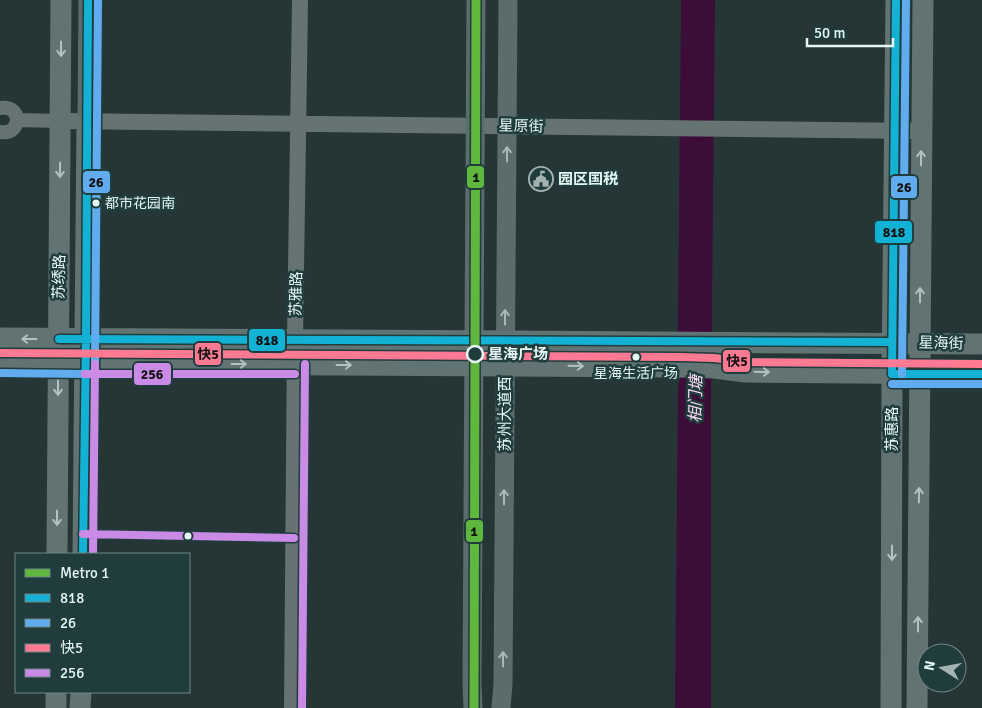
<svg xmlns="http://www.w3.org/2000/svg" width="982" height="708" font-family="Signika,'Noto Sans SC',sans-serif">
<style>
.water{fill:#3c0d37}
.lines{fill:none;stroke-linecap:round;stroke-linejoin:round}
.minor{stroke:#657473;stroke-width:14}
.tertiary{stroke:#657473;stroke-width:16}
.secondary{stroke:#5c6c6c;stroke-width:19}
.primary{stroke:#617473;stroke-width:21}
.bus-1-casing{stroke:#203c3c;stroke-width:11}
.bus-2-casing{stroke:#203c3c;stroke-width:11}
.bus-3-casing{stroke:#203c3c;stroke-width:11}
.bus-4-casing{stroke:#203c3c;stroke-width:11}
.bus-1{stroke:#13b2d5;stroke-width:8}
.bus-2{stroke:#60acee;stroke-width:8}
.bus-3{stroke:#fe7a93;stroke-width:8}
.bus-4{stroke:#ca8be6;stroke-width:8}
.metro-1-casing{stroke:#203c3c;stroke-width:12}
.metro-1{stroke:#60b73d;stroke-width:9}
.oneway{stroke:#b0c2c1}
.oneway2{stroke:#a7b8b7}
.bus-dot{fill:#e5f6f5;stroke:#203c3c;stroke-width:2}
.stop-dot{fill:#203c3c;stroke:#e5f6f5;stroke-width:2.5}
.labels{text-anchor:middle;dominant-baseline:central;stroke-width:5;stroke-linejoin:round;paint-order:stroke}
.bus-label{font-size:14px;fill:#e5f6f5;stroke:#203c3c;text-anchor:start}
.street-label{font-size:15px;fill:#e5f6f5;stroke:#203c3c}
.poi-label{font-size:15px;font-weight:bold;fill:#e5f6f5;stroke:#203c3c;text-anchor:start}
.stop-label{font-size:15px;font-weight:bold;fill:#e5f6f5;stroke:#203c3c;text-anchor:start}
.water-label{font-size:16px;font-style:italic;fill:#fad7f2;stroke:#203c3c}
.line-badge{stroke:#203c3c;stroke-width:2}
.pale-badge-label{font-size:14px;text-anchor:middle;font-weight:bold;fill:#111}
</style>
<rect width="100%" height="100%" fill="#263636"/>
<path class="water" d="M681 0H715L711 403V708H675L678 388 681 373 678 326Z"/>
<g class="lines">
<path class="minor" d="M0 108C23 104 22 136 0 132
M17 120 61 121"/>
<path class="tertiary" d="M61 121 921 131
M292 708 295 340 300 0"/>
<path class="secondary" d="M87 122 88 0
M473 708 472 684 476 0
M501 708 503 684 508 0"/>
<path class="primary" d="M0 338 982 344
M0 363 681 367 714 368 746 372 982 374
M57 554 61 0
M83 554 87 122
M56 708V692
M80 708 81 692
M891 708 892 374 896 0
M917 708 923 0"/>
<defs>
<path id="bus-1" d="M896 0 892 374H982
M59 339 892 342
M83 554 86 339 88 0"/>
<path id="bus-2" d="M95 364 98 0
M0 373 85 374
M902 374 906 0
M892 384H982"/>
<path id="bus-3" d="M0 353 681 357 714 358 747 362 982 364"/>
<path id="bus-4" d="M85 374H295
M83 534 294 538
M93 554 95 364
M302 708 305 364"/>
</defs>
<use href="#bus-1" class="bus-1-casing"/>
<use href="#bus-2" class="bus-2-casing"/>
<use href="#bus-3" class="bus-3-casing"/>
<use href="#bus-4" class="bus-4-casing"/>
<use href="#bus-1" class="bus-1"/>
<use href="#bus-2" class="bus-2"/>
<use href="#bus-3" class="bus-3"/>
<use href="#bus-4" class="bus-4"/>
<defs>
<path id="metro-1" d="M474 708 476 0"/>
</defs>
<use href="#metro-1" class="metro-1-casing"/>
<use href="#metro-1" class="metro-1"/>
</g>
<defs><path id="oneway-shaft" d="M-6 0H5M1.5-3L5.5 0L1.5 3" fill="none" stroke-width="1.6" stroke-linecap="round" stroke-linejoin="round" transform="scale(1.25)"/></defs>
<g class="oneway">
<use href="#oneway-shaft" transform="translate(61 49) rotate(90)"/>
<use href="#oneway-shaft" transform="translate(921 158) rotate(-90)"/>
<use href="#oneway-shaft" transform="translate(60 170) rotate(91)"/>
<use href="#oneway-shaft" transform="translate(920 295) rotate(-90)"/>
<use href="#oneway-shaft" transform="translate(29 339) rotate(-180)"/>
<use href="#oneway-shaft" transform="translate(239 364)"/>
<use href="#oneway-shaft" transform="translate(344 365)"/>
<use href="#oneway-shaft" transform="translate(576 366) rotate(1)"/>
<use href="#oneway-shaft" transform="translate(762 372) rotate(1)"/>
<use href="#oneway-shaft" transform="translate(58 388) rotate(90)"/>
<use href="#oneway-shaft" transform="translate(919 495) rotate(-89)"/>
<use href="#oneway-shaft" transform="translate(57 518) rotate(90)"/>
<use href="#oneway-shaft" transform="translate(892 553) rotate(90)"/>
<use href="#oneway-shaft" transform="translate(918 624) rotate(-90)"/>
</g>
<g class="oneway2">
<use href="#oneway-shaft" transform="translate(507 154) rotate(-90)"/>
<use href="#oneway-shaft" transform="translate(505 317) rotate(-90)"/>
<use href="#oneway-shaft" transform="translate(504 497) rotate(-90)"/>
<use href="#oneway-shaft" transform="translate(503 659) rotate(-90)"/>
</g>
<defs>
<symbol id="civic-ring" viewBox="-11 -11 22 22"><circle r="9.5" fill="#203c3c" stroke="#a2b3b2" stroke-width="1.5"/><path d="M-.6-6.5H3V-4.5H.6V-3L4-1V1h2V6H-6V1h2V-1L-.6-3ZM-1.2 2.5V6h2.4V2.5Z" fill="#a2b3b2"/></symbol>
</defs>
<g fill-rule="evenodd">
<use href="#civic-ring" x="527" y="165" width="28" height="28"/>
</g>
<g class="bus-dot">
<circle cx="96" cy="203" r="4.5"/>
<circle cx="636" cy="357" r="4.5"/>
<circle cx="188" cy="536" r="4.5"/>
</g>
<circle class="stop-dot" cx="475" cy="354" r="8"/>
<g class="labels">
<g class="bus-label">
<text x="105" y="203">都市花园南</text>
<text x="636" y="373" text-anchor="middle">星海生活广场</text>
</g>
<g class="street-label">
<text transform="translate(521 126) rotate(1)">星原街</text>
<text transform="translate(59 277) rotate(-89)">苏绣路</text>
<text transform="translate(296 294) rotate(-89)">苏雅路</text>
<text transform="translate(941 343) rotate(1)">星海街</text>
<text transform="translate(505 414) rotate(-90)">苏州大道西</text>
<text transform="translate(892 429) rotate(-90)">苏惠路</text>
</g>
<g class="poi-label">
<text x="558" y="179">园区国税</text>
</g>
<g class="stop-label">
<text x="488" y="354">星海广场</text>
</g>
<g class="water-label">
<text transform="translate(696 399) rotate(-89)">相门塘</text>
</g>
</g>
<g class="line-badge">
<rect x="466" y="165" width="19" height="24" rx="5" fill="#60b73d"/>
<rect x="82" y="170" width="29" height="24" rx="5" fill="#60acee"/>
<rect x="890" y="175" width="28" height="24" rx="5" fill="#60acee"/>
<rect x="874" y="220" width="39" height="24" rx="5" fill="#13b2d5"/>
<rect x="248" y="328" width="38" height="24" rx="5" fill="#13b2d5"/>
<rect x="194" y="342" width="28" height="24" rx="5" fill="#fe7a93"/>
<rect x="722" y="349" width="29" height="24" rx="5" fill="#fe7a93"/>
<rect x="133" y="362" width="39" height="24" rx="5" fill="#ca8be6"/>
<rect x="465" y="519" width="19" height="24" rx="5" fill="#60b73d"/>
</g>
<g class="pale-badge-label">
<text x="476" y="182">1</text>
<text x="96" y="187">26</text>
<text x="904" y="192">26</text>
<text x="894" y="237">818</text>
<text x="267" y="345">818</text>
<text x="208" y="359">快5</text>
<text x="737" y="366">快5</text>
<text x="152" y="379">256</text>
<text x="474" y="536">1</text>
</g>
<rect x="15" y="553" width="175" height="140" fill="#203c3c" stroke="#6f8686"/>
<rect x="25" y="569" width="25" height="8" fill="#60b73d" stroke="#6f8686"/>
<text x="60" y="578" font-size="15" fill="#e5f6f5">Metro 1</text>
<rect x="25" y="594" width="25" height="8" fill="#13b2d5" stroke="#6f8686"/>
<text x="60" y="603" font-size="15" fill="#e5f6f5">818</text>
<rect x="25" y="619" width="25" height="8" fill="#60acee" stroke="#6f8686"/>
<text x="60" y="628" font-size="15" fill="#e5f6f5">26</text>
<rect x="25" y="644" width="25" height="8" fill="#fe7a93" stroke="#6f8686"/>
<text x="60" y="653" font-size="15" fill="#e5f6f5">快5</text>
<rect x="25" y="669" width="25" height="8" fill="#ca8be6" stroke="#6f8686"/>
<text x="60" y="678" font-size="15" fill="#e5f6f5">256</text>
<g transform="translate(942 668) rotate(281)"><circle r="24" fill="#203c3c" stroke="#6f8686"/>
<path d="M0-4L9 19L0 12L-9 19Z" fill="#a2b3b2"/>
<text y="-8" font-size="14" font-weight="bold" text-anchor="middle" fill="#e5f6f5">N</text>
</g>
<path d="M807 38v8h86v-8" fill="none" stroke="#e5f6f5" stroke-width="2.5"/>
<text x="814" y="38" font-size="15" fill="#e5f6f5" stroke="#203c3c" stroke-width="4" paint-order="stroke">50 m</text>
</svg>
